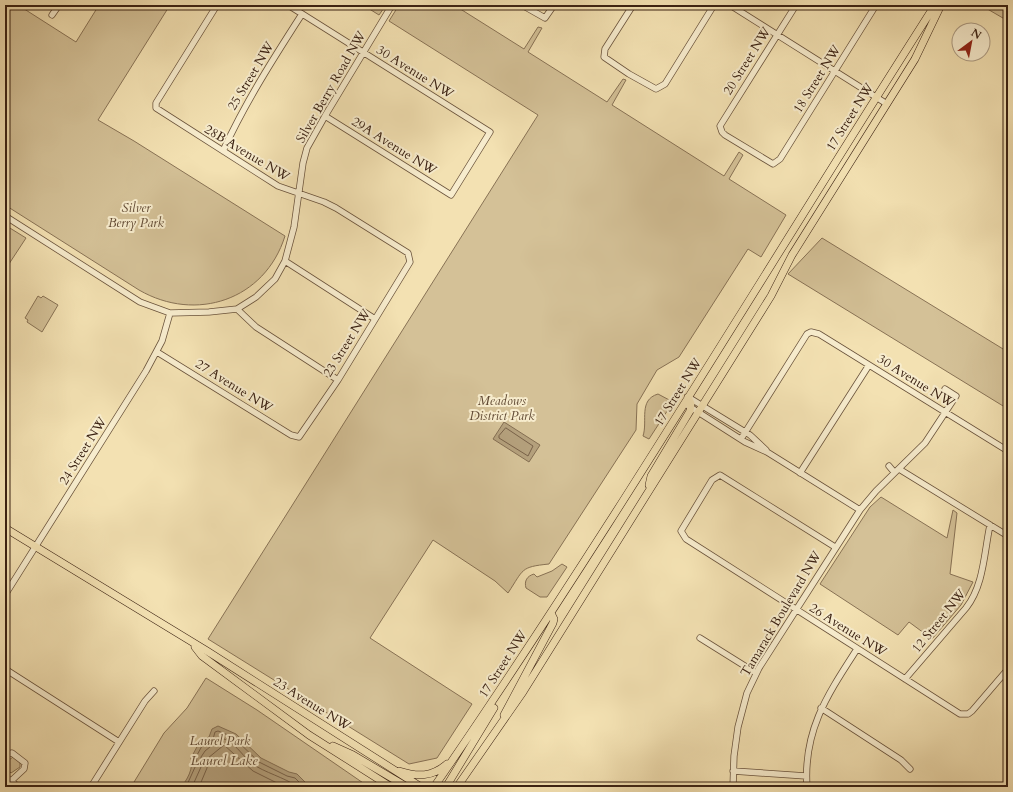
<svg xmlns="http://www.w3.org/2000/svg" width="1013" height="792" font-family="Cardo,serif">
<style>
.green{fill:#d4c197;stroke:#887255}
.water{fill:#b4a07c;stroke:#846e52}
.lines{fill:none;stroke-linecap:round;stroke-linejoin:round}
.shore{stroke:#786148;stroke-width:1}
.minor-casing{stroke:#69523b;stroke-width:7}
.major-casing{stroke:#3b2213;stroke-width:8}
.minor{stroke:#f7eccd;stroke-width:5.5}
.major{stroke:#f3e1b2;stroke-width:7}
.labels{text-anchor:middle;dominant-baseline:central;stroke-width:4;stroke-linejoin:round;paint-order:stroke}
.street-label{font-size:13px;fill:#3b2213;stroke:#f7eccd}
.park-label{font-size:13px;font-style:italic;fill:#614a34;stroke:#f7eccd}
.water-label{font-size:14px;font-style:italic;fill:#654e38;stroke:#f7eccd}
</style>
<rect width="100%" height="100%" fill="#f3e1b2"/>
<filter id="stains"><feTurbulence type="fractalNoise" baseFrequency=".005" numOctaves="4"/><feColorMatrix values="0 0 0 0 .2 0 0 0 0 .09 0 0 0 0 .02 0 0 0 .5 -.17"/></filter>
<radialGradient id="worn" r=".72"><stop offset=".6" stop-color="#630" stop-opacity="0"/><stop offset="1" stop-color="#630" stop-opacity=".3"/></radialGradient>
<path class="green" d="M5 5H18L76 42 99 5H170L98 120 134 141 285 236C265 300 196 323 139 290L5 205Z
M363 5H386L379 15Z
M399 5H454L524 49 538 27 542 28 528 52 607 102 623 79 626 80 612 105 724 176 739 152 743 155 729 179 786 215 761 257 748 249 679 357 657 370 637 404 636 430 549 564C520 567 524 569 508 593L495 581 433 540 370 638 472 704 437 758 409 764 208 639 538 115 389 21Z
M981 5H1008V21L984 7Z
M5 225 26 238 5 270Z
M822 238 1008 352V409L788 274Z
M38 296 41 298 43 296 58 305 42 332 27 322 28 320 25 318Z
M658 394 673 402 649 439 643 436C648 421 638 400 658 394Z
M881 497 947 538 953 510 957 513 950 574 973 582 961 605 932 639 909 622 898 635 820 584 870 507Z
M562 564 567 567 547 597H540L526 588C524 581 527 576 534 574L537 577 552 571Z
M206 678 257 710 369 787H131L164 733 187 708Z
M13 757 20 762V767L11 773 8 770 9 760Z"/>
<path class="water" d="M504 422 540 445 529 462 493 439Z
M218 726 236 734 261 758 289 772 297 774 310 787H180C187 782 194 767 191 758L199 743 202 741 203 743 205 739 209 737 212 729Z"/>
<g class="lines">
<path class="shore" d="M506 428 533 446 528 456 499 438V436Z
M186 787 196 765 197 755 202 746 213 739 215 732 218 731 233 737 259 762 287 776 295 778 304 787
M192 787 201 767V757L205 751 221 738C234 741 241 754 251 763 265 773 284 777 298 787
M199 787 207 768 208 758 224 745 253 771 285 787"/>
<defs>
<path id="minor" d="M288 5 490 132 451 195 325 116
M522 5 545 18 554 5
M633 5 605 49 604 57 629 74 656 89 665 84 714 5
M730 5 887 104
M796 5 720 126 722 132 725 135 773 164 780 159 876 5
M52 15 59 5
M223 151C245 103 273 59 302 14
M5 216 140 302 170 313 209 312 237 309 256 297 275 279 285 261 294 227 303 163 307 148 325 116 392 5
M285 261 375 319
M237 309 256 327 338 380
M157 352 291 435 299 437 338 380 410 262 408 253 336 208 324 202 278 186 156 108V103L217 5
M688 397 750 435 766 450
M687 405 745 442 767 452 860 510
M741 439 807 334 811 332 819 334 1008 451
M889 466 894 472
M899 469 1008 536
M800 473 869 365
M835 547 720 475 712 480 681 531 686 539 960 714H968L972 711 1008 669
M5 595 146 371 162 341 170 313
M700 638 756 673
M5 669 119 742
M905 679 966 608C984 585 984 553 990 525
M821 708 901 760 910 769
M5 760 8 754 12 753 25 763 24 769 11 781
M733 771 806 776
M5 777 19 787
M91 787 145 701 154 691
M733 787 734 756 738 727 747 693 759 668 860 510 876 491 925 443 956 396 945 389
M807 787C803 730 828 694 857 649"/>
<path id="major" d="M649 485 651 476 690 411 691 404 688 397
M5 528 207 651 421 787
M195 647 202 656 309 735 391 787
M504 715 553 623 554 619 551 613
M333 746 353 755 407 787
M399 771C418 777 432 777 447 764
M434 787C610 532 768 266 935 5
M446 787 494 708
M457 787 523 692 771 296 792 255 915 59 941 5"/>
</defs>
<use href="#minor" class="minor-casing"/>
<use href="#major" class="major-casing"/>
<use href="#minor" class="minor"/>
<use href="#major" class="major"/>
</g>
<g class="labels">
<g class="street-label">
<text transform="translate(747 61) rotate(-58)">20 Street NW</text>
<text transform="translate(415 72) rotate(32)">30 Avenue NW</text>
<text transform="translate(251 76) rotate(-59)">25 Street NW</text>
<text transform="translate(817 79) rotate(-58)">18 Street NW</text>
<text transform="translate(331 87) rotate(-60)">Silver Berry Road NW</text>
<text transform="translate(850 117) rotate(-58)">17 Street NW</text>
<text transform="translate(394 146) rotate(32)">29A Avenue NW</text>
<text transform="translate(247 153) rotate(31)">28B Avenue NW</text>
<text transform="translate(347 343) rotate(-58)">23 Street NW</text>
<text transform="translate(916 381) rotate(32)">30 Avenue NW</text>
<text transform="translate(234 386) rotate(32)">27 Avenue NW</text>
<text transform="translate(678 392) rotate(-58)">17 Street NW</text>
<text transform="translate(83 451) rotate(-58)">24 Street NW</text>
<text transform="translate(781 614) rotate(-59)">Tamarack Boulevard NW</text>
<text transform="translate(939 621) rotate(-51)">12 Street NW</text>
<text transform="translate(848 630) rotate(32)">26 Avenue NW</text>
<text transform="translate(503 664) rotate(-57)">17 Street NW</text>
<text transform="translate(312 704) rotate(32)">23 Avenue NW</text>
</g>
<g class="park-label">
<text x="136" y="208">Silver<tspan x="136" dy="15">Berry Park</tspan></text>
<text x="502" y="401">Meadows<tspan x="502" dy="15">District Park</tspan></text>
<text x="220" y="741">Laurel Park</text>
</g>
<g class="water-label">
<text x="224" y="760">Laurel Lake</text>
</g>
</g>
<rect width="1013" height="792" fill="none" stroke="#f3e1b2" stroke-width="20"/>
<rect x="6" y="6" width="1001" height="780" fill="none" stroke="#3b2213" stroke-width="2"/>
<rect x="10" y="10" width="993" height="772" fill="none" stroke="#3b2213"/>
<g transform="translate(971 42) rotate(32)"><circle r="19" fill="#f7eccd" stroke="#ac9b83"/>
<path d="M0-3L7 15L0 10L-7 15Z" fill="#8f2418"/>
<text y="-6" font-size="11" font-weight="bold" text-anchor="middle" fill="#3b2213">N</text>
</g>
<rect width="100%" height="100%" filter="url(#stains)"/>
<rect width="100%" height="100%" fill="url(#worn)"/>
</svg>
